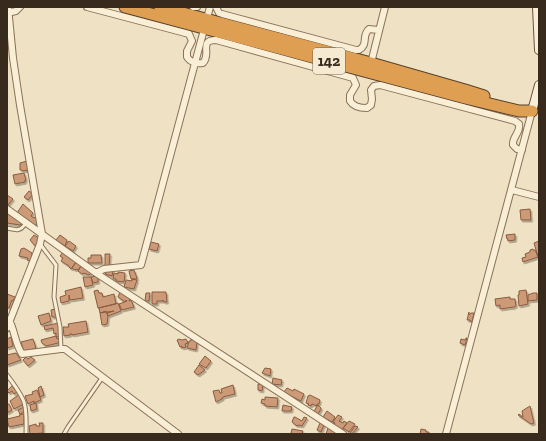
<svg xmlns="http://www.w3.org/2000/svg" width="546" height="441" font-family="'Zilla Slab',serif">
<style>
.building{fill:#cd9a78;stroke:#895b3f;filter:url(#shadow)}
.lines{fill:none;stroke-linecap:round;stroke-linejoin:round}
.lane-casing{stroke:#897259;stroke-width:5}
.street-casing{stroke:#897259;stroke-width:8}
.secondary-casing{stroke:#6b533d;stroke-width:10}
.highway-casing{stroke:#57402e;stroke-width:13}
.lane{stroke:#f9eed6;stroke-width:3}
.street{stroke:#f9eed6;stroke-width:6}
.secondary{stroke:#f9eed6;stroke-width:8}
.highway{stroke:#df9f52;stroke-width:11}
.labels{text-anchor:middle;dominant-baseline:central;stroke-width:4;stroke-linejoin:round;paint-order:stroke}
.shield{fill:#f6ebd2;stroke:#726454;stroke-width:1}
.shield-label{font-size:15px;font-weight:bold;fill:#392a1e}
</style>
<defs>
<filter id="shadow"><feDropShadow dx="1.5" dy="2" stdDeviation="0" flood-color="#0004"/></filter>
</defs>
<rect width="100%" height="100%" fill="#efe1c3"/>
<path class="building" d="M27 161 28 170 23 171 22 170H20V163Z
M24 173 26 180H25V182L15 184 13 175Z
M29 191 33 194 28 200 24 197Z
M7 195 13 199 8 205H7Z
M23 204 33 213 31 216 34 218 35 217 37 218 36 220 38 222 35 226 17 213Z
M530 209 531 220H521L520 210Z
M7 214 11 215 22 223 20 225 7 223Z
M515 234V240L508 241V239H507L506 235Z
M34 235 39 238 36 247 30 240Z
M60 235 67 240 65 246 56 240Z
M69 241 76 246 73 251 65 246Z
M539 241V257H538L534 243Z
M151 242 159 244 157 251 149 249Z
M24 248 32 253 31 261 27 260 28 258 19 256 21 249Z
M533 249V250H535L538 257 523 262 522 258 526 257 525 254 530 252V250Z
M63 252 77 261 71 269 69 267V266L61 261 63 258 60 256Z
M105 254H110L109 266H105Z
M91 255H101L102 263H88V258H91Z
M76 262 81 266 78 270 76 269 75 270 72 268Z
M81 266 92 272 89 275 84 273 82 274 78 271Z
M107 270 113 271 112 276 105 274Z
M134 270 137 278V279H131L129 271Z
M118 272 125 273 124 282 116 281V279H113L114 273 118 274Z
M96 276 98 278V282L93 283 91 277Z
M83 277H91L93 285 85 287Z
M132 279 137 280 134 289 124 287 126 280 132 281Z
M81 287 83 298 70 300 69 295V301L61 303 60 297 66 295 65 291Z
M98 290 99 293H102L103 297 114 294 116 304 98 308 94 291Z
M526 290 528 304 519 306 518 295H519V291Z
M120 292 130 299 129 301 131 300 134 307 122 310 119 304 127 301 126 300 125 302 118 297Z
M152 292H166L167 302H164L163 300V301H157V304H152Z
M146 293H150L149 301H145Z
M533 293H537V300L528 301V295Z
M7 294 15 297 13 301 12 300 9 308 7 307Z
M510 297V299H515L516 306 514 307 500 309V305L496 306 495 299Z
M118 303 121 311 108 316 107 313 114 311 100 313 99 308Z
M55 309 57 317H52L51 310Z
M106 311 108 316 107 324 102 325 100 313Z
M469 312V315L471 313H474L472 322 470 321V320H467Z
M49 313 51 321 41 325 38 316Z
M86 321 88 332 72 335V334H70V335L64 336 63 327H69L68 324Z
M59 323 60 336 56 337V333L54 334 53 328 45 330 44 326Z
M56 336 57 339 59 338 60 342 58 343 46 346 42 343 41 340Z
M11 337 13 346 7 348V339Z
M466 338H467L465 345 460 343 461 339 465 340Z
M33 339 36 348 24 352 21 342Z
M179 339 182 340 186 339 188 343 185 344 186 347 182 348V346L180 347 177 340Z
M191 339 197 342 196 350 187 348 189 341H191Z
M16 353 21 360 7 365V355Z
M205 356 211 361 206 368 199 364Z
M26 357 28 359 31 357 35 360 28 366 23 360Z
M199 365 205 370 198 375 194 372Z
M265 368 271 369 270 376 262 373Z
M273 378 282 380 281 385 272 384Z
M258 384H263L262 391 258 390Z
M233 385 235 394 223 397 222 399 216 402 213 391 219 390 220 393H222L221 389Z
M12 386 17 392 14 394 12 391 9 393 7 391Z
M41 386 44 395 40 397 38 388Z
M287 388 293 391 294 389 304 394 301 401 285 393 284 392Z
M37 390 41 400 34 403V401L28 404 25 396 33 394 32 392Z
M20 394 24 404 14 409 10 401Z
M310 395 320 400 319 404H317V406L312 404 311 406 308 405 309 404 306 403 308 396Z
M265 397 278 398 277 407 265 406V404L261 403 262 399 265 400Z
M36 403 37 409 31 411 30 405Z
M7 404H9L12 410 7 413Z
M283 405 292 407 291 411H282Z
M318 405 321 408V409L318 414 314 411Z
M530 406 534 423 531 424 518 415 519 414 523 417 522 411Z
M24 407V412L20 414 18 410Z
M327 411 335 417 332 422 323 417Z
M24 414V424L9 427 7 419 20 416 19 415Z
M338 415 342 417 339 421 343 423 344 421 347 423 342 430 334 425 335 423 333 422Z
M294 417H295L302 421 304 417 307 418 302 426 298 425 297 426 292 422Z
M349 421 355 424 349 432 343 428Z
M39 423H43V433L30 434 29 426 36 424V426H40Z
M320 423 324 425 321 432 317 430Z
M355 426 358 427 352 434 350 433Z
M328 428 336 433V434H326Z
M292 429 303 431 302 434H293L291 433Z
M421 429 426 430V432H429V434H420Z"/>
<g class="lines">
<defs>
<path id="lane" d="M7 228C16 230 20 232 26 223
M40 244 56 265 54 297 60 327 61 349
M7 375C26 400 27 403 26 434
M64 434 68 427 102 378"/>
<path id="street" d="M87 7 189 34 192 41 187 51V57C190 62 197 64 203 63 212 54 198 40 216 40L353 78 356 85 350 95V101C353 106 360 108 367 108L371 105 372 99 371 90 374 86 380 85 515 121 519 124C521 133 512 136 513 145L517 149 522 150
M193 7H197
M216 7 219 13 222 14 356 50H359C369 44 361 36 369 29L378 30
M7 13 16 11 20 7
M371 63 385 7
M512 190 539 197
M7 209 96 273 343 434
M96 273 104 269 141 265 210 7
M9 320C15 331 15 344 22 354L61 349H65L178 434
M7 328 40 244 42 234 20 105 13 58 8 7
M446 434 532 111"/>
<path id="secondary" d="M537 7 539 50
M532 111 539 85"/>
<path id="highway" d="M125 7 465 98 519 111H532
M160 7 371 63 465 90 484 96"/>
</defs>
<use href="#lane" class="lane-casing"/>
<use href="#street" class="street-casing"/>
<use href="#secondary" class="secondary-casing"/>
<use href="#highway" class="highway-casing"/>
<use href="#lane" class="lane"/>
<use href="#street" class="street"/>
<use href="#secondary" class="secondary"/>
<use href="#highway" class="highway"/>
</g>
<g class="labels">
<rect class="shield" x="313" y="48" width="32" height="26" rx="3"/>
<g class="shield-label">
<text x="329" y="61">142</text>
</g>
</g>
<rect width="546" height="441" fill="none" stroke="#392a1e" stroke-width="16"/>
</svg>
